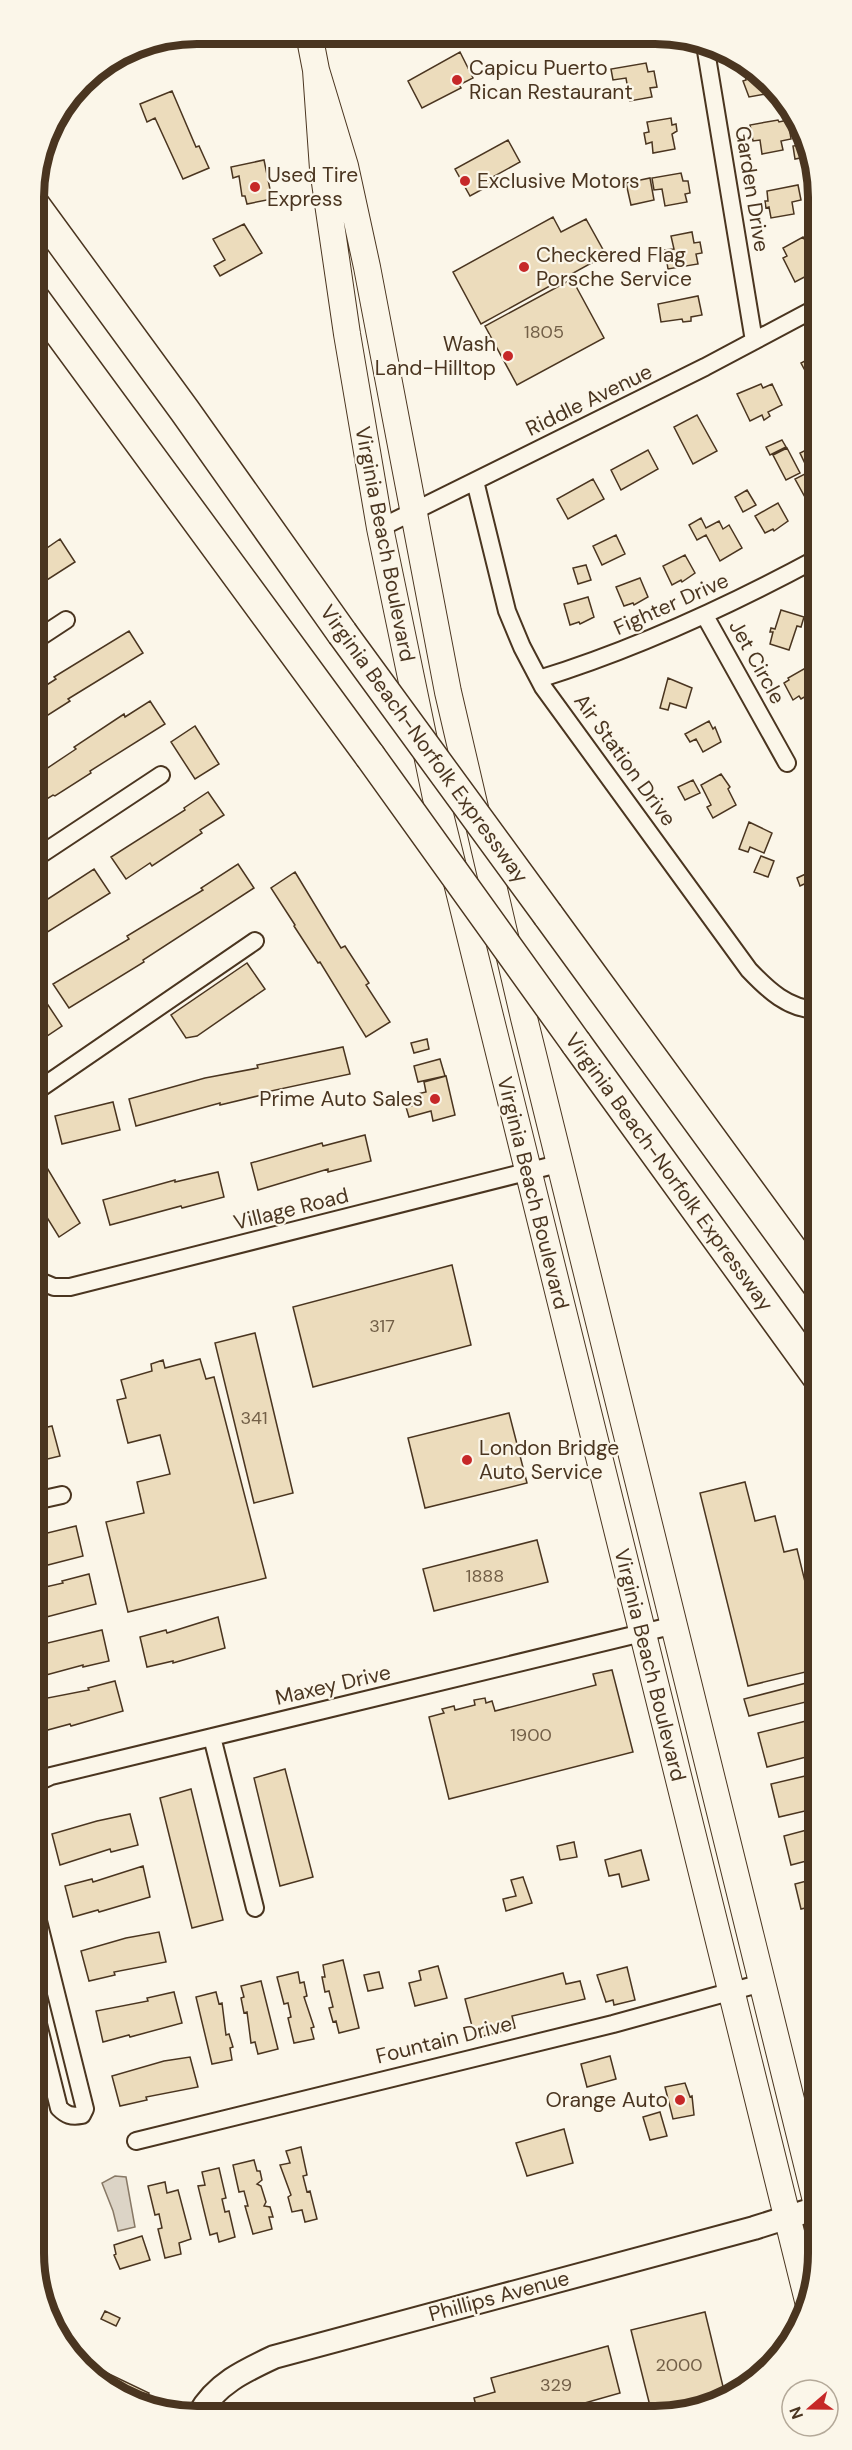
<svg xmlns="http://www.w3.org/2000/svg" width="852" height="2450" font-family="'DM Sans',sans-serif">
<style>
.water{fill:#dcd4c6;stroke:#887966;stroke-width:1.5}
.building{fill:#ecdcbc;stroke:#4a3520;stroke-width:1.5}
.lines{fill:none;stroke-linecap:round;stroke-linejoin:round}
.street-casing{stroke:#4a3520;stroke-width:20}
.secondary-casing{stroke:#4a3520;stroke-width:26}
.primary-casing{stroke:#4a3520;stroke-width:28}
.highway-casing{stroke:#4a3520;stroke-width:33}
.street{stroke:#fbf6e9;stroke-width:16}
.secondary{stroke:#fbf6e9;stroke-width:22}
.primary{stroke:#fbf6e9;stroke-width:26}
.highway{stroke:#fbf6e9;stroke-width:30}
.highway-bridge-casing{stroke:#4a3520;stroke-width:33;stroke-linecap:butt}
.highway-bridge{stroke:#fbf6e9;stroke-width:30}
.poi-dot{fill:#c62828;stroke:#fbf6e9;stroke-width:2}
.labels{text-anchor:middle;dominant-baseline:central;stroke-width:4.5;stroke-linejoin:round;paint-order:stroke}
.number-label{font-size:18px;fill:#725f47}
.poi-label{font-size:21px;fill:#4a3520;stroke:#fbf6e9;text-anchor:start}
.street-label{font-size:21px;fill:#4a3520;stroke:#fbf6e9}
.rim{fill:none;stroke:#4a3520;stroke-width:8}
</style>
<rect width="100%" height="100%" fill="#fbf6e9"/>
<path class="water" d="M115 2176 126 2177 135 2227 118 2231 113 2211 102 2183Z"/>
<path class="building" d="M375 34H417L377 42Z
M460 52 473 78 459 85 461 88 422 108 408 81Z
M646 63 648 72 654 71 657 87 650 88 652 97 630 101 626 78 613 80 611 69Z
M750 70 771 81 777 92 749 97 743 81 746 80 745 71Z
M172 91 196 147 199 146 209 168 183 179 155 118 147 122 140 104Z
M671 118 672 125 676 124 677 131 672 134 675 149 653 153 652 142 646 144 644 133 649 132 647 122Z
M778 120 779 122 788 120 791 139 781 141 783 150 762 154 760 140 753 141 750 125Z
M508 140 520 162 489 179 492 184 470 196 455 169Z
M805 144 811 156 795 159 793 146Z
M264 160 272 199 247 204 245 196H242L239 176 233 178 231 167Z
M681 173 683 181H688L690 193 685 194 687 202 665 206 662 189 654 190 652 178Z
M650 178 654 200 631 205 626 183Z
M798 185 801 200 792 202 794 214 771 218 769 207 766 208 765 201H768L767 191Z
M553 217 561 232 586 219 606 255 481 324 453 272Z
M244 224 262 253 220 276 214 266 225 260 213 239Z
M692 232 694 243 700 242 702 253 696 254 698 264 668 269 665 250 674 249 671 236Z
M803 237 811 250 814 249 816 252 814 259 816 271 795 282 783 258 787 256 783 248Z
M572 279 604 338 517 385 485 326Z
M698 296 702 315 691 317V321L683 322 682 319 661 322 658 304Z
M816 355V388L815 389 801 363Z
M761 384 763 388 772 384 782 405 768 412 770 416 764 420 762 415 750 421 737 394Z
M697 415 717 451 693 464 674 427Z
M782 440 786 447 770 455 766 447Z
M814 446 816 451V505L811 508 795 479 809 472 800 453Z
M787 448 800 473 786 480 773 455Z
M648 450 658 469 621 490 611 470Z
M593 479 604 499 568 519 557 499Z
M747 490 756 505 743 512 735 497Z
M778 503 788 521 774 531 773 529 765 533 755 516Z
M701 518 706 528 719 521 723 529 729 525 742 548 720 561 706 535 697 540 689 525Z
M616 535 625 554 602 565 593 546Z
M60 539 75 562 39 585 41 588 34 592V557Z
M685 555 695 573 682 582 681 580 672 585 663 566Z
M586 565 591 580 578 584 573 568Z
M640 578 648 597 634 605 633 603 624 606 616 587Z
M588 597 594 617 580 624 579 622 570 625 564 604Z
M781 610 804 617 801 627 797 626 789 650 770 644 773 632H770L771 628 775 629Z
M129 631 143 653 68 699 70 701 34 724V693L56 679 54 677Z
M816 662 817 699 810 703 806 696 801 699 799 696 793 700 784 683 789 680 788 678Z
M668 678 692 688 686 708 670 703 668 710 660 708Z
M150 701 165 724 90 771 91 773 55 796 53 795 34 807V773L38 771 40 773 76 749 74 747 124 714 125 717Z
M709 721 713 729 715 727 721 742 703 752 696 739 690 742 685 734Z
M195 726 219 764 195 779 171 742Z
M721 774 730 787 728 789 736 805 713 818 707 807 711 805 701 785Z
M693 780 700 793 685 800 678 787Z
M208 792 224 815 200 830 202 833 152 866 150 863 126 879 111 857 185 810 184 808Z
M749 822 772 833 764 853 750 847 748 852 739 849Z
M817 824V849L807 831Z
M761 856 774 861 768 877 754 872Z
M238 864 254 888 143 960 144 962 69 1008 53 984 129 939 127 936 203 890 201 888Z
M94 869 110 893 36 939 37 941 34 943V908Z
M812 871 815 879 800 886 797 878Z
M295 872 341 948 345 946 369 983 366 985 390 1022 366 1037 320 962 318 963 294 926 295 925 271 888Z
M247 963 265 989 197 1036 186 1038 171 1015Z
M46 1002 62 1026 35 1044 34 1009Z
M427 1039 429 1049 414 1053 411 1043Z
M343 1047 350 1074 266 1092V1094L220 1105V1103L136 1126 129 1099 205 1078 258 1068 257 1065Z
M440 1059 445 1076 418 1082 414 1066Z
M446 1076 455 1115 433 1121 431 1111 409 1117 406 1107 419 1104 417 1094 426 1092 424 1082Z
M113 1102 120 1130 62 1144 55 1116Z
M365 1135 371 1161 328 1172V1169L258 1190 251 1163 322 1143 323 1146Z
M35 1153 41 1162 43 1161 80 1223 59 1237 35 1198Z
M218 1172 224 1197 182 1208 181 1206 110 1225 103 1200 175 1180V1182Z
M452 1265 471 1345 313 1387 293 1307Z
M255 1333 293 1493 254 1503 215 1343Z
M200 1359 206 1379 214 1377 266 1578 128 1612 106 1522 144 1513 137 1482 170 1474 160 1435 128 1443 117 1400 126 1398 121 1380 152 1371 151 1364 163 1360 165 1368Z
M509 1413 527 1483 425 1508 408 1438Z
M52 1426 60 1456 35 1462V1430Z
M745 1482 755 1521 775 1516 784 1552 797 1549 807 1590 818 1588V1669L748 1686 700 1493Z
M76 1526 83 1556 40 1567 35 1548V1536Z
M537 1540 548 1582 434 1611 423 1569Z
M89 1574 96 1604 35 1620V1587L37 1589 63 1583 62 1581Z
M218 1617 225 1648 173 1663V1661L147 1667 140 1637 166 1630 167 1633Z
M102 1630 109 1661 83 1667V1665L35 1678V1646Z
M612 1670 633 1752 449 1799 429 1717 444 1713 442 1709 454 1706 455 1710 475 1705 474 1700 485 1698 486 1703 492 1701 495 1711 596 1685 593 1674Z
M818 1680V1699L749 1716 744 1699Z
M115 1681 123 1711 71 1726 70 1724 44 1731 37 1700 89 1690 88 1688Z
M818 1718V1754L767 1767 758 1733Z
M285 1769 313 1877 280 1886 254 1778Z
M818 1773V1808L779 1817 771 1784Z
M191 1789 223 1920 192 1928 160 1798Z
M130 1814 138 1845 111 1852 110 1849 60 1865 52 1834 97 1821Z
M818 1827V1858L791 1865 784 1836Z
M574 1842 577 1857 560 1860 557 1846Z
M641 1850 649 1880 622 1887 619 1874 609 1876 605 1860Z
M143 1866 150 1897 99 1912 98 1910 73 1917 65 1886 92 1879 93 1882Z
M523 1877 532 1903 506 1911 503 1899 516 1896 511 1880Z
M818 1878V1905L801 1909 795 1884Z
M818 1925V1937L810 1939 807 1927Z
M159 1932 166 1962 114 1972 115 1975 89 1981 81 1951 126 1938Z
M343 1960 359 2028 339 2033 336 2021 333 2022 329 2008 333 2007 329 1991 325 1992 322 1977H325L323 1965Z
M438 1966 447 1998 415 2006 409 1983 421 1980 419 1971Z
M627 1967 635 2000 614 2005 613 2000 606 2002 597 1975Z
M298 1972 300 1983 304 1982 307 1996 304 1997 314 2027 311 2028 314 2039 294 2043 288 2018 291 2017 288 2003 284 2004 277 1977Z
M379 1972 383 1988 368 1991 364 1975Z
M563 1973 566 1984 580 1981 585 1999 512 2016 515 2028 475 2038 465 1999Z
M261 1981 278 2049 258 2054 255 2042 251 2043 247 2012 244 2013 241 1998 244 1997 241 1986Z
M174 1992 182 2023 130 2037 129 2035 103 2042 96 2011 148 2001 147 1998Z
M216 1992 219 2004 222 2003 226 2035 229 2034 233 2047 230 2048 232 2060 212 2064 196 1997Z
M610 2056 616 2079 587 2087 581 2064Z
M190 2057 198 2087 146 2097 147 2100 120 2106 112 2076 164 2061Z
M685 2083 690 2097 692 2096 694 2115 673 2119 665 2087Z
M660 2112 667 2136 650 2140 643 2117Z
M564 2129 573 2163 527 2176 516 2143Z
M301 2147 307 2175 303 2176 307 2192 310 2191 317 2219 305 2222 302 2210 292 2212 288 2197 291 2195 280 2165 290 2163 286 2151Z
M254 2160 257 2171H260L262 2180 257 2184 261 2186 266 2202 264 2206 270 2207 273 2217H269L272 2229 253 2234 245 2206H248L244 2191 239 2192 233 2165Z
M219 2168 226 2198 222 2199 225 2212 229 2211 235 2237 219 2242 217 2233 210 2235 198 2186 205 2185 202 2172Z
M165 2182 167 2193 178 2190 191 2239 179 2243 181 2254 165 2258 158 2229 162 2228 159 2214 155 2215 148 2186Z
M142 2236 150 2260 120 2269 114 2255 116 2254 114 2245Z
M105 2311 120 2318 116 2326 101 2319Z
M705 2312 726 2399 669 2414H652L631 2330Z
M608 2346 620 2393 546 2414H478L474 2398 495 2392 491 2378Z
M82 2361 149 2393 144 2403 81 2369 80 2366Z"/>
<g class="lines">
<defs>
<path id="street" d="M705 45 754 341
M475 481 507 611 522 647 543 687 749 970C768 990 788 1009 817 1010
M380 528 705 367 816 308
M705 616 787 763
M34 641 66 620
M539 679C636 649 727 607 816 559
M34 859 161 775
M35 1092 255 941
M35 1279 54 1287H70L558 1164
M35 1501 62 1495
M212 1737 255 1908
M36 1783 51 1776 675 1625
M36 1913 85 2109 82 2115C71 2117 66 2115 59 2108L36 2016
M136 2141 613 2024 762 1983"/>
<path id="secondary" d="M199 2414C216 2384 244 2371 274 2357L754 2228 817 2208"/>
<path id="primary" d="M309 34 316 70 345 166 367 267 448 692 524 1018 819 2213
M316 70 323 169 347 334 380 528 436 798 809 2305"/>
<path id="highway" d="M33 203 185 411 342 633
M34 298 370 756
M548 915 817 1284
M576 1043 817 1376"/>
</defs>
<use href="#street" class="street-casing"/>
<use href="#secondary" class="secondary-casing"/>
<use href="#primary" class="primary-casing"/>
<use href="#highway" class="highway-casing"/>
<use href="#street" class="street"/>
<use href="#secondary" class="secondary"/>
<use href="#primary" class="primary"/>
<use href="#highway" class="highway"/>
<defs>
<path id="highway-bridge" d="M342 633 548 915
M370 756 576 1043"/>
</defs>
<use href="#highway-bridge" class="highway-bridge-casing"/>
<use href="#highway-bridge" class="highway-bridge"/>
</g>
<g class="poi-dot">
<circle cx="457" cy="80" r="6"/>
<circle cx="465" cy="181" r="6"/>
<circle cx="255" cy="187" r="6"/>
<circle cx="524" cy="267" r="6"/>
<circle cx="508" cy="356" r="6"/>
<circle cx="435" cy="1099" r="6"/>
<circle cx="467" cy="1460" r="6"/>
<circle cx="680" cy="2100" r="6"/>
</g>
<g class="labels">
<g class="number-label">
<text x="544" y="332">1805</text>
<text x="382" y="1326">317</text>
<text x="254" y="1418">341</text>
<text x="485" y="1576">1888</text>
<text x="531" y="1735">1900</text>
<text x="679" y="2365">2000</text>
<text x="556" y="2385">329</text>
</g>
<g class="poi-label">
<text x="469" y="68">Capicu Puerto<tspan x="469" dy="24">Rican Restaurant</tspan></text>
<text x="267" y="175">Used Tire<tspan x="267" dy="24">Express</tspan></text>
<text x="477" y="181">Exclusive Motors</text>
<text x="536" y="255">Checkered Flag<tspan x="536" dy="24">Porsche Service</tspan></text>
<text x="496" y="344" text-anchor="end">Wash<tspan x="496" dy="24">Land-Hilltop</tspan></text>
<text x="423" y="1099" text-anchor="end">Prime Auto Sales</text>
<text x="479" y="1448">London Bridge<tspan x="479" dy="24">Auto Service</tspan></text>
<text x="668" y="2100" text-anchor="end">Orange Auto</text>
</g>
<g class="street-label">
<text transform="translate(752 189) rotate(81)">Garden Drive</text>
<text transform="translate(589 400) rotate(-26)">Riddle Avenue</text>
<text transform="translate(385 544) rotate(79)">Virginia Beach Boulevard</text>
<text transform="translate(671 604) rotate(-24)">Fighter Drive</text>
<text transform="translate(757 662) rotate(61)">Jet Circle</text>
<text transform="translate(424 744) rotate(54)">Virginia Beach-Norfolk Expressway</text>
<text transform="translate(625 760) rotate(54)">Air Station Drive</text>
<text transform="translate(669 1172) rotate(54)">Virginia Beach-Norfolk Expressway</text>
<text transform="translate(533 1193) rotate(76)">Virginia Beach Boulevard</text>
<text transform="translate(291 1209) rotate(-14)">Village Road</text>
<text transform="translate(650 1665) rotate(76)">Virginia Beach Boulevard</text>
<text transform="translate(333 1685) rotate(-13)">Maxey Drive</text>
<text transform="translate(444 2040) rotate(-14)">Fountain Drive</text>
<text transform="translate(499 2296) rotate(-15)">Phillips Avenue</text>
</g>
</g>
<path d="M0 0H852V2450H0ZM197 44H655A153 153 0 0 1 808 197V2253A153 153 0 0 1 655 2406H197A153 153 0 0 1 44 2253V197A153 153 0 0 1 197 44Z" fill="#fbf6e9" fill-rule="evenodd"/>
<path class="rim" d="M197 44H655A153 153 0 0 1 808 197V2253A153 153 0 0 1 655 2406H197A153 153 0 0 1 44 2253V197A153 153 0 0 1 197 44Z"/>
<g transform="translate(810 2408) rotate(250)"><circle r="28" fill="#fbf6e9" stroke="#b4a999" stroke-width="1.5"/>
<path d="M0-4.5L10 22L0 15L-10 22Z" fill="#c62828"/>
<text y="-9" font-size="16" font-weight="bold" text-anchor="middle" fill="#4a3520">N</text>
</g>
</svg>
